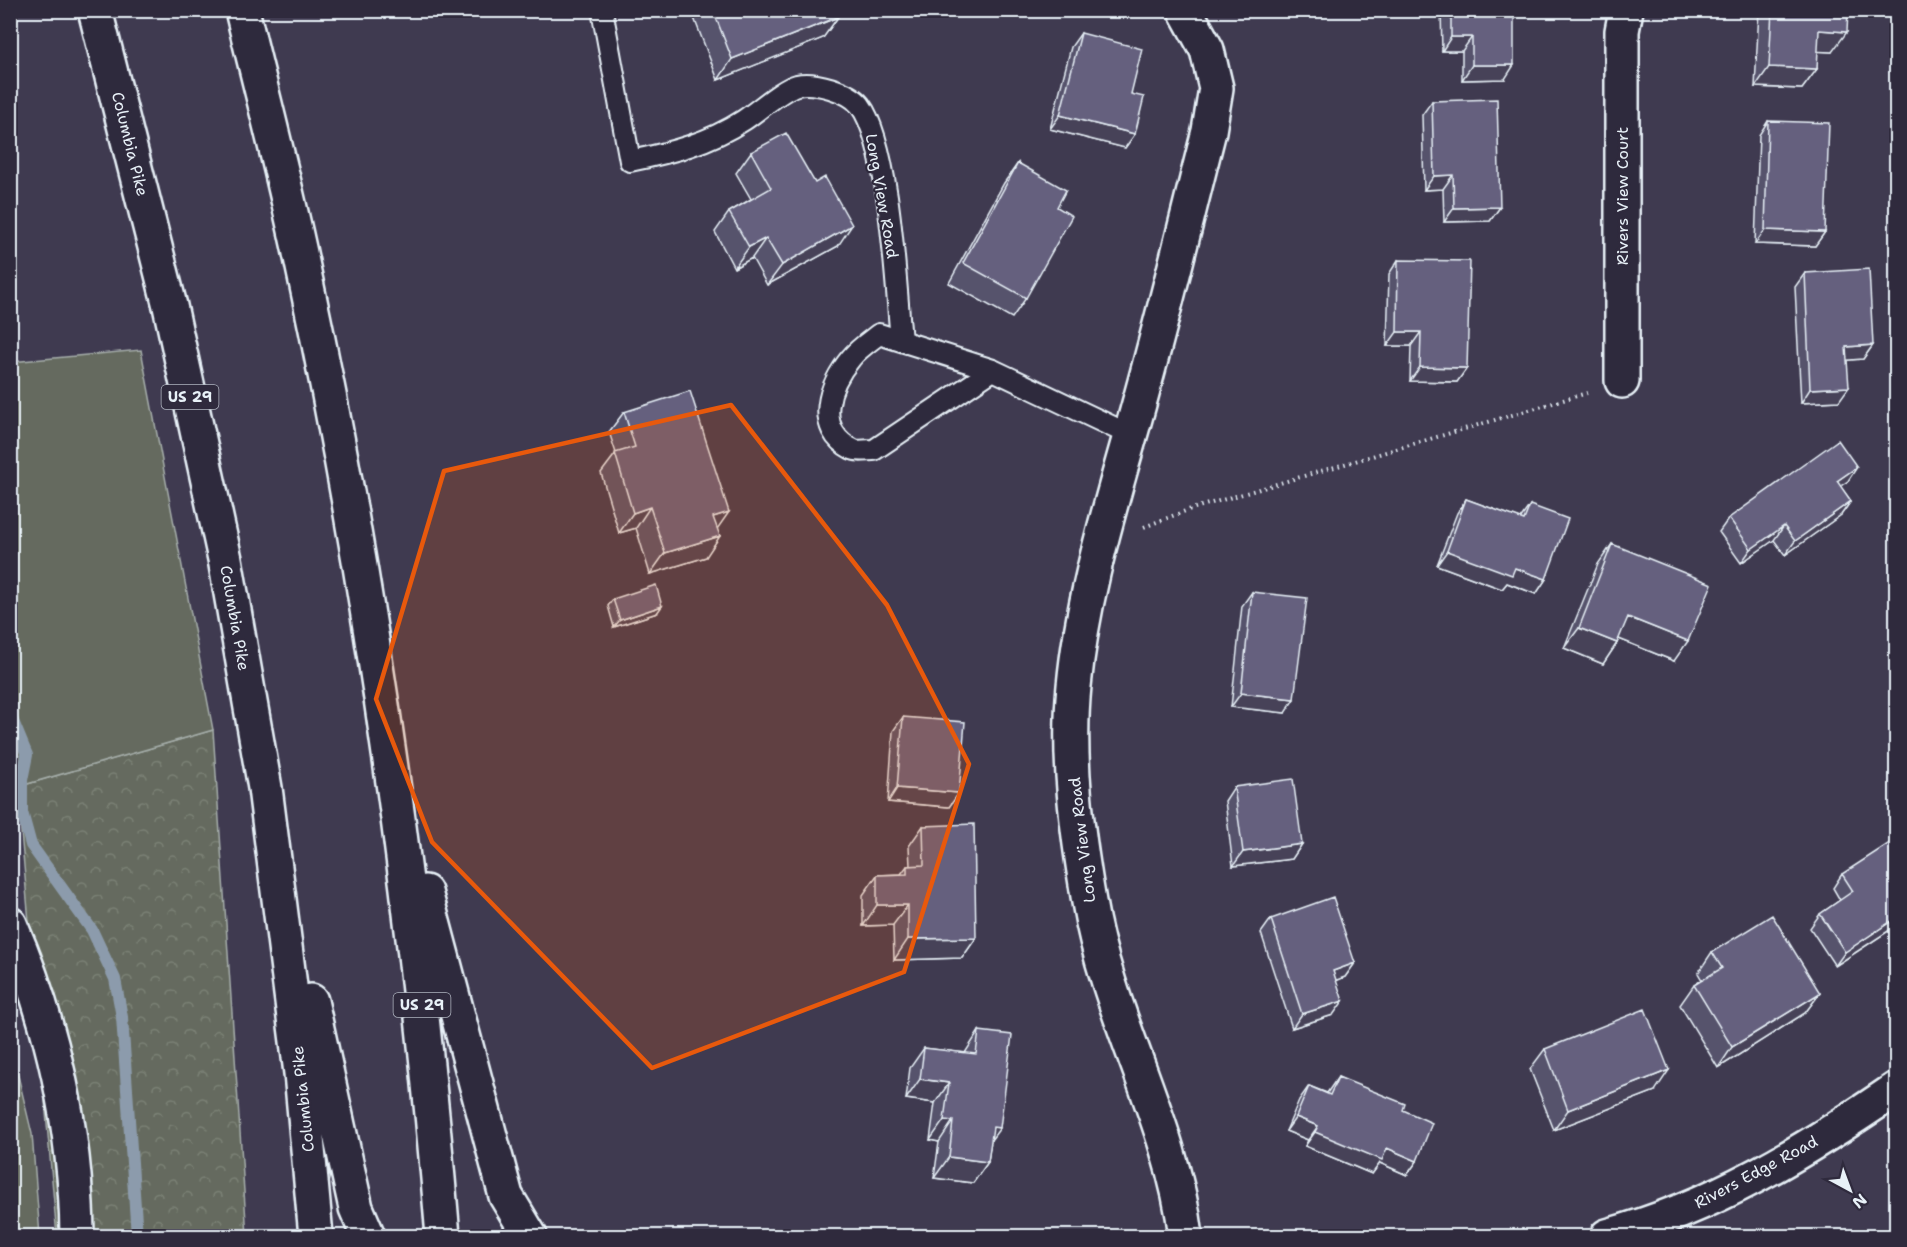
<svg xmlns="http://www.w3.org/2000/svg" width="1907" height="1247" font-family="'Shantell Sans',sans-serif">
<style>
.forest{fill:url(#forest-crowns);stroke:#a6aeab;stroke-width:1.5}
.park{fill:#656b5e;stroke:#a6aeab;stroke-width:1.5}
.lines{fill:none;stroke-linecap:round;stroke-linejoin:round}
.stream{stroke:#8c9bac;stroke-width:12}
.lane-casing{stroke:#e8f1f8;stroke-width:24}
.street-casing{stroke:#e8f1f8;stroke-width:38}
.secondary-casing{stroke:#e8f1f8;stroke-width:38}
.highway-casing{stroke:#e8f1f8;stroke-width:38}
.path{stroke:#e8f1f8;stroke-width:4;stroke-dasharray:1.5 4.5;stroke-linecap:butt}
.lane{stroke:#2f2a3d;stroke-width:20}
.street{stroke:#2f2a3d;stroke-width:33}
.secondary{stroke:#2f2a3d;stroke-width:33}
.highway{stroke:#2f2a3d;stroke-width:33}
.wall{fill:#57536c;stroke:#e8f1f8;stroke-width:1.5}
.shaded-wall{fill:#474358;stroke:#e8f1f8;stroke-width:1.5}
.building{fill:#65607e;stroke:#e8f1f8;stroke-width:1.5}
.marked{fill:#e8590c;fill-opacity:0.2;stroke:#e8590c;stroke-width:4.5;stroke-linejoin:round}
.labels{text-anchor:middle;dominant-baseline:central;stroke-width:4.5;stroke-linejoin:round;paint-order:stroke}
.shield{fill:#2f2a3d;stroke:#b0b5c0;stroke-width:1.5}
.shield-label{font-size:15px;font-weight:bold;fill:#e8f1f8}
.street-label{font-size:16px;fill:#e8f1f8;stroke:#2f2a3d}
</style>
<defs>
<pattern id="forest-crowns" width="20" height="18" patternUnits="userSpaceOnUse" patternTransform="scale(1.5)"><rect width="20" height="18" fill="#656b5e"/><path d="M2 6a3 3 0 1 1 6 0M12 15a3 3 0 1 1 6 0" fill="none" stroke="#7b8176"/></pattern>
</defs>
<rect width="100%" height="100%" fill="#3f3a50"/>
<filter id="ink" filterUnits="userSpaceOnUse"><feTurbulence type="fractalNoise" baseFrequency=".0167" numOctaves="2"/><feDisplacementMap in="SourceGraphic" scale="12" xChannelSelector="R" yChannelSelector="G"/><feConvolveMatrix kernelMatrix="1 2 1 2 8 2 1 2 1" color-interpolation-filters="sRGB"/></filter>
<g filter="url(#ink)">
<path class="forest" d="M213 730 247 1236H57L17 787Z"/>
<path class="park" d="M141 350 213 730 17 787 10 776 11 362Z
M10 1042 32 1134 40 1236H11Z"/>
<g class="lines">
<path class="stream" d="M10 714 27 755 22 780V812L31 845 92 930 115 979 122 1017 137 1236"/>
<defs>
<path id="lane" d="M602 10 630 161C670 153 709 143 744 120 758 111 782 89 797 85 814 81 849 91 860 105 890 145 896 287 901 341
M993 370 874 450C868 450 857 452 852 449 813 429 829 384 851 358 858 349 870 341 879 334L993 370 1130 435"/>
<path id="street" d="M1185 10 1207 50 1216 88 1209 131C1183 233 1159 335 1130 436 1107 518 1082 600 1074 686 1067 757 1077 832 1089 902 1108 1017 1172 1121 1186 1236
M1622 381V31L1626 10
M1607 1236C1712 1208 1807 1150 1896 1089"/>
<path id="secondary" d="M10 924C52 1021 76 1131 77 1236"/>
<path id="highway" d="M95 10 170 306 225 559 265 788 301 1073 316 1236
M242 10C263 98 286 184 304 272 372 590 416 913 443 1236
M425 892 506 1196 530 1236
M311 1001 356 1208 368 1236"/>
</defs>
<use href="#lane" class="lane-casing"/>
<use href="#street" class="street-casing"/>
<use href="#secondary" class="secondary-casing"/>
<use href="#highway" class="highway-casing"/>
<path class="path" d="M1144 527 1188 510 1587 393"/>
<use href="#lane" class="lane"/>
<use href="#street" class="street"/>
<use href="#secondary" class="secondary"/>
<use href="#highway" class="highway"/>
</g>
<path class="wall" d="M691 10H835L838 17 823 38 718 80Z
M1441 10H1514L1505 79 1462 80V51H1442Z
M1759 10H1848L1832 52 1817 51V69L1802 89 1755 87Z
M1081 33 1135 134 1125 148 1050 129 1071 47Z
M1432 101 1500 207 1490 221 1444 222 1443 189 1424 190 1422 115Z
M1768 121 1825 232 1815 246 1755 244 1759 135Z
M751 152 838 246 767 285 752 258 734 268 715 232 729 212 751 199 736 173Z
M1018 163 1026 298 1012 318 949 283 1004 183Z
M1398 260 1467 368 1457 382 1410 381 1411 346H1387L1389 274Z
M1805 273 1873 345 1863 359 1847 360 1839 401 1801 403 1795 287Z
M624 412 717 529 706 557 650 574 636 528 619 533 601 473 616 453 609 432Z
M1848 481 1840 486 1851 501 1841 515 1785 555 1774 540 1741 563 1719 532 1729 518Z
M1466 499 1520 519 1530 505 1546 579 1536 594 1507 583 1502 589 1437 565 1457 513Z
M1612 544 1674 661 1619 639 1617 643 1603 664 1564 648 1598 564Z
M1252 592 1285 713 1231 707 1242 606Z
M613 599 657 613 614 627 608 606Z
M903 717 959 793 949 807 888 802 893 731Z
M1234 787 1302 844 1292 859 1233 866 1225 801Z
M923 826 976 938 962 958 894 960 893 925 863 926V895L877 875 901 874 907 866H910L909 846Z
M1842 874 1896 926 1835 966 1810 928 1820 914 1840 900 1833 888Z
M1271 919 1355 963 1345 977 1336 981 1333 1015 1292 1028 1261 933Z
M1712 952 1820 993 1805 1013 1718 1068 1680 1005 1694 985 1702 980 1698 973Z
M979 1031 991 1140 988 1162 973 1183 934 1178 939 1142 930 1140 935 1103 906 1099 910 1068 924 1048 965 1053Z
M1545 1049 1655 1091 1554 1130 1530 1069Z
M1338 1077 1403 1110 1417 1161 1407 1175 1380 1163 1372 1174 1305 1146 1308 1140 1286 1131 1299 1100 1309 1086 1327 1093Z"/>
<path class="shaded-wall" d="M838 17 823 38 718 80 732 59Z
M1819 30 1847 32 1832 52 1804 51Z
M1451 37H1472L1462 51H1442Z
M1472 65H1514L1505 79 1462 80Z
M1769 67 1817 69 1802 89 1755 87Z
M1060 115 1135 134 1125 148 1050 129Z
M1453 175 1443 189 1424 190 1434 176Z
M1500 207 1490 221 1444 222 1454 208Z
M852 225 838 246 767 285 782 265Z
M1765 230 1825 232 1815 246 1755 244Z
M766 238 752 258 734 268 749 247Z
M1397 332H1421L1411 346H1387Z
M1873 345 1863 359 1837 361 1846 347Z
M1420 367 1467 368 1457 382 1410 381Z
M1849 387 1839 401 1801 403 1810 389Z
M1857 467 1848 481 1827 495 1837 481Z
M1851 501 1841 515 1785 555 1795 541Z
M650 507 636 528 619 533 633 513Z
M729 512 715 532 713 517Z
M1784 526 1774 540 1741 563 1751 549Z
M720 536 706 557 650 574 665 553Z
M1447 551 1515 568 1546 579 1536 594 1507 583 1502 589 1437 565Z
M662 606 657 613 614 627 620 620Z
M1628 617 1688 641 1674 661 1614 637Z
M1579 628 1617 643 1603 664 1564 648Z
M1241 693 1294 699 1285 713 1231 707Z
M897 788 959 793 949 807 888 802Z
M1302 844 1292 859 1233 866 1243 852Z
M877 905H908L893 925 863 926Z
M1896 918V926L1835 966 1845 952Z
M976 938 962 958 894 960 908 939Z
M1355 963 1345 977 1323 985 1333 971Z
M1820 993 1805 1013 1718 1068 1732 1047Z
M1343 1001 1333 1015 1292 1028 1302 1014Z
M1669 1070 1655 1091 1554 1130 1568 1110Z
M920 1079 949 1083 935 1103 906 1099Z
M1296 1117 1318 1126 1308 1140 1286 1131Z
M944 1120 953 1121 939 1142 930 1140Z
M993 1127 1000 1128 985 1148Z
M1315 1132 1387 1148 1417 1161 1407 1175 1380 1163 1372 1174 1305 1146Z
M949 1157 988 1162 973 1183 934 1178Z"/>
<path class="building" d="M713 10H835L838 17 732 59Z
M1451 10H1514V65H1472V37H1451Z
M1772 10H1848L1847 32 1819 30 1817 69 1769 67Z
M1081 33 1142 49 1131 94 1144 97 1135 134 1060 115Z
M1497 99 1500 207 1454 208 1453 175 1434 176 1432 101Z
M1768 121 1829 123 1825 232 1765 230Z
M786 133 815 183 825 177 852 225 782 265 766 238 749 247 729 212 771 188 751 152Z
M1018 163 1066 190 1057 207 1072 216 1026 298 963 263Z
M1398 260 1470 261 1467 368 1420 367 1421 332H1397Z
M1869 269 1873 345 1846 347 1849 387 1810 389 1805 273Z
M690 391 729 512 713 517 720 536 665 553 650 507 633 513 615 453 635 447 624 412Z
M1838 440 1857 467 1837 481 1851 501 1795 541 1784 526 1751 549 1729 518Z
M1466 499 1524 520 1530 505 1568 519 1546 579 1515 568 1512 575 1447 551Z
M1612 544 1712 584 1688 641 1628 617 1617 643 1579 628Z
M656 585 662 606 620 620 613 599Z
M1252 592 1307 598 1294 699 1241 693Z
M903 717 965 722 959 793 897 788Z
M1293 779 1302 844 1243 852 1234 787Z
M974 824 976 938 908 939V905H877V875L907 874V866L924 865 923 826Z
M1896 839V918L1845 952 1820 914 1853 891 1842 874Z
M1333 897 1355 963 1333 971 1343 1001 1302 1014 1271 919Z
M1772 915 1820 993 1732 1047 1694 985 1722 968 1712 952Z
M1645 1009 1669 1070 1568 1110 1545 1049Z
M979 1031 1012 1035 1000 1128 993 1127 988 1162 949 1157 953 1121 944 1120 949 1083 920 1079 924 1048 976 1054Z
M1338 1077 1405 1104 1403 1110 1432 1123 1417 1161 1387 1148 1382 1160 1315 1132 1318 1126 1296 1117 1309 1086 1330 1095Z
M1896 1225V1236H1881Z"/>
</g>
<path class="marked" d="M731 405 887 605 969 764 904 972 652 1068 432 842 376 699 444 471Z"/>
<g class="labels">
<g class="shield">
<rect x="161.5" y="385" width="57" height="24" rx="4.5"/>
<rect x="393.5" y="993" width="57" height="24" rx="4.5"/>
</g>
<g class="shield-label">
<text x="190" y="397">US 29</text>
<text x="422" y="1005">US 29</text>
</g>
<g class="street-label">
<text transform="translate(130 144) rotate(76)">Columbia Pike</text>
<text transform="translate(882 196) rotate(80)">Long View Road</text>
<text transform="translate(1622 196) rotate(-90)">Rivers View Court</text>
<text transform="translate(235 618) rotate(80)">Columbia Pike</text>
<text transform="translate(1082 840) rotate(-97)">Long View Road</text>
<text transform="translate(303 1099) rotate(-96)">Columbia Pike</text>
<text transform="translate(1756 1172) rotate(-28)">Rivers Edge Road</text>
</g>
</g>
<rect width="1907" height="1247" fill="none" stroke="#2f2a3d" stroke-width="36"/>
<rect x="18" y="18" width="1871" height="1211" fill="none" stroke="#e8f1f8" stroke-width="2" filter="url(#ink)"/>
<g transform="translate(1850 1190) rotate(139)" stroke="#2f2a3d" stroke-width="4.5" paint-order="stroke">
<path d="M0-4.5L10 22L0 15L-10 22Z" fill="#e8f1f8"/>
<text y="-9" font-size="16" font-weight="bold" text-anchor="middle" fill="#e8f1f8">N</text>
</g>
</svg>
